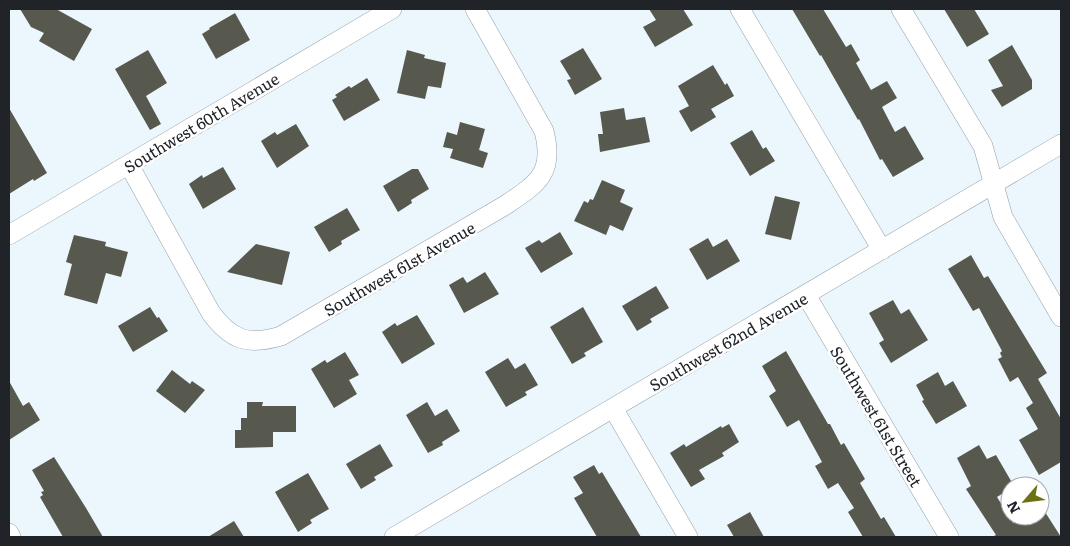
<svg xmlns="http://www.w3.org/2000/svg" width="1070" height="546" font-family="Literata,serif">
<style>
.building{fill:#58594e}
.lines{fill:none;stroke-linecap:round;stroke-linejoin:round}
.minor-casing{stroke:#939ea6;stroke-width:20}
.minor{stroke:#fff;stroke-width:19}
.labels{text-anchor:middle;dominant-baseline:central;stroke-width:5;stroke-linejoin:round;paint-order:stroke}
.street-label{font-size:16px;fill:#202428;stroke:#fff}
</style>
<rect width="100%" height="100%" fill="#ecf6fd"/>
<path class="building" d="M20 9H56L92 29 74 61 39 41 44 33 31 27Z
M649 9H683L693 25 655 47 643 27 656 20Z
M792 9H823L846 47 851 44 860 60 856 63 871 90 887 81 897 98 882 107 895 132 905 126 924 159 893 177 882 159 880 160 859 119 858 120 821 55 820 56Z
M944 9H974L989 34 967 47Z
M235 13 250 40 216 59 202 34 210 29 209 28Z
M1012 45 1032 80V89L1002 107 991 90 1003 86 988 60Z
M583 48 602 79 575 95 567 80 571 79 560 61Z
M148 50 167 83 146 96 161 124 150 130 115 69Z
M407 50 425 55 424 58 446 63 441 88 428 86 425 99 397 93Z
M713 65 725 85 727 83 734 96 711 109 716 117 691 132 679 111 689 106 678 86Z
M367 78 380 100 344 121 332 100 337 97 335 95 349 86 351 88Z
M9 108 47 173 34 181 33 179 9 194Z
M624 108 626 120 645 117 650 142 600 152 598 134H603L600 112Z
M460 122 485 129 479 150 488 153 483 168 450 158 453 149 443 147 447 132 457 135Z
M296 124 309 146 277 168 261 141 275 132 277 135Z
M752 130 763 149 766 147 775 161 750 176 730 143Z
M223 167 236 189 203 209 189 184 202 175 203 178Z
M412 169H418L429 189 411 200 412 203 398 212 383 186Z
M602 180 625 190 620 202 633 208 623 231 610 225 606 235 574 221 584 201 588 203 590 199 593 200Z
M775 196 800 202 791 240 765 234Z
M347 208 360 230 341 241 342 244 329 252 314 227Z
M560 232 573 254 541 273 525 248 539 240 542 243Z
M74 235 106 242 105 246 128 252 121 277 106 273 97 304 64 295 72 264 66 262Z
M708 238 713 247 727 239 740 261 707 280 689 249Z
M256 244 290 252 282 285 227 272Z
M971 255 984 278 988 276 1047 373 1038 379 1061 419V462L1039 475 1019 440 1038 429 1026 408 1033 403 1018 377 1010 382 998 359 1002 357 1000 353 1002 351 979 308 973 311 948 269Z
M485 272 499 294 464 313 449 285 463 277 467 283Z
M656 286 669 308 650 319 652 322 637 331 622 306Z
M893 300 901 314 909 309 928 340 891 363 879 343 884 340 869 313Z
M150 307 157 318 159 317 168 331 133 352 118 326Z
M583 307 603 342 584 353 586 356 572 364 550 327Z
M417 315 435 344 402 364 382 332 395 323 397 326Z
M786 351 828 424H830L841 445 844 443 865 479 860 483 881 519 884 517 896 537H863L848 512 854 508 838 483 828 489 815 466 822 462 799 420 787 427 769 396 776 391 762 366Z
M345 352 359 375 349 380 357 394 334 408 311 369 325 360 327 363Z
M508 358 515 369 525 363 538 385 525 392 527 395 506 407 485 372Z
M172 370 190 384 192 381 205 390 185 413 156 391Z
M938 372 945 386 953 381 967 406 936 424 922 401 924 400 916 385Z
M9 381 23 406 29 402 40 420 9 440Z
M247 402H263L262 406H296V432H273V447L235 448V430H241V418H247Z
M427 402 435 416 447 409 460 431 442 442 443 445 428 453 406 415Z
M729 424 739 442 722 453 724 456 699 470 705 479 691 487 670 453 684 444 686 447 721 426 722 428Z
M380 444 393 466 374 477 376 480 361 489 346 464Z
M979 445 987 459 996 455 1014 486H1010V489L997 497 1013 523 1024 516H1027L1031 522 1045 512 1061 537H992L996 535 966 489 971 486 957 458Z
M54 457 86 508 103 537H63L40 497 43 495 41 492 44 491 32 470Z
M594 465 599 474 602 472 641 537H597L574 498 583 493 573 477Z
M308 473 329 509 310 520 312 523 298 532 275 492Z
M750 512 764 537H734L727 525Z
M234 521 244 537H208Z"/>
<g class="lines">
<defs>
<path id="minor" d="M740 9 882 250
M901 9 983 146 1003 217 1061 317
M129 165 211 313C231 340 248 346 281 336L504 206C537 184 555 174 544 131L475 9
M9 235 392 9
M806 295 949 537
M613 408 688 537
M9 533 11 537
M394 537 1061 144"/>
</defs>
<use href="#minor" class="minor-casing"/>
<use href="#minor" class="minor"/>
</g>
<g class="labels">
<g class="street-label">
<text transform="translate(201 122) rotate(-31)">Southwest 60th Avenue</text>
<text transform="translate(399 268) rotate(-30)">Southwest 61st Avenue</text>
<text transform="translate(728 341) rotate(-30)">Southwest 62nd Avenue</text>
<text transform="translate(877 416) rotate(59)">Southwest 61st Street</text>
</g>
</g>
<rect width="1070" height="546" fill="none" stroke="#202428" stroke-width="20"/>
<g transform="translate(1025 501) rotate(242)"><circle r="24" fill="#ffffff" stroke="#a6a7a9"/>
<path d="M0-4L9 19L0 12L-9 19Z" fill="#6f7115"/>
<text y="-8" font-size="14" font-weight="bold" text-anchor="middle" fill="#202428">N</text>
</g>
</svg>
